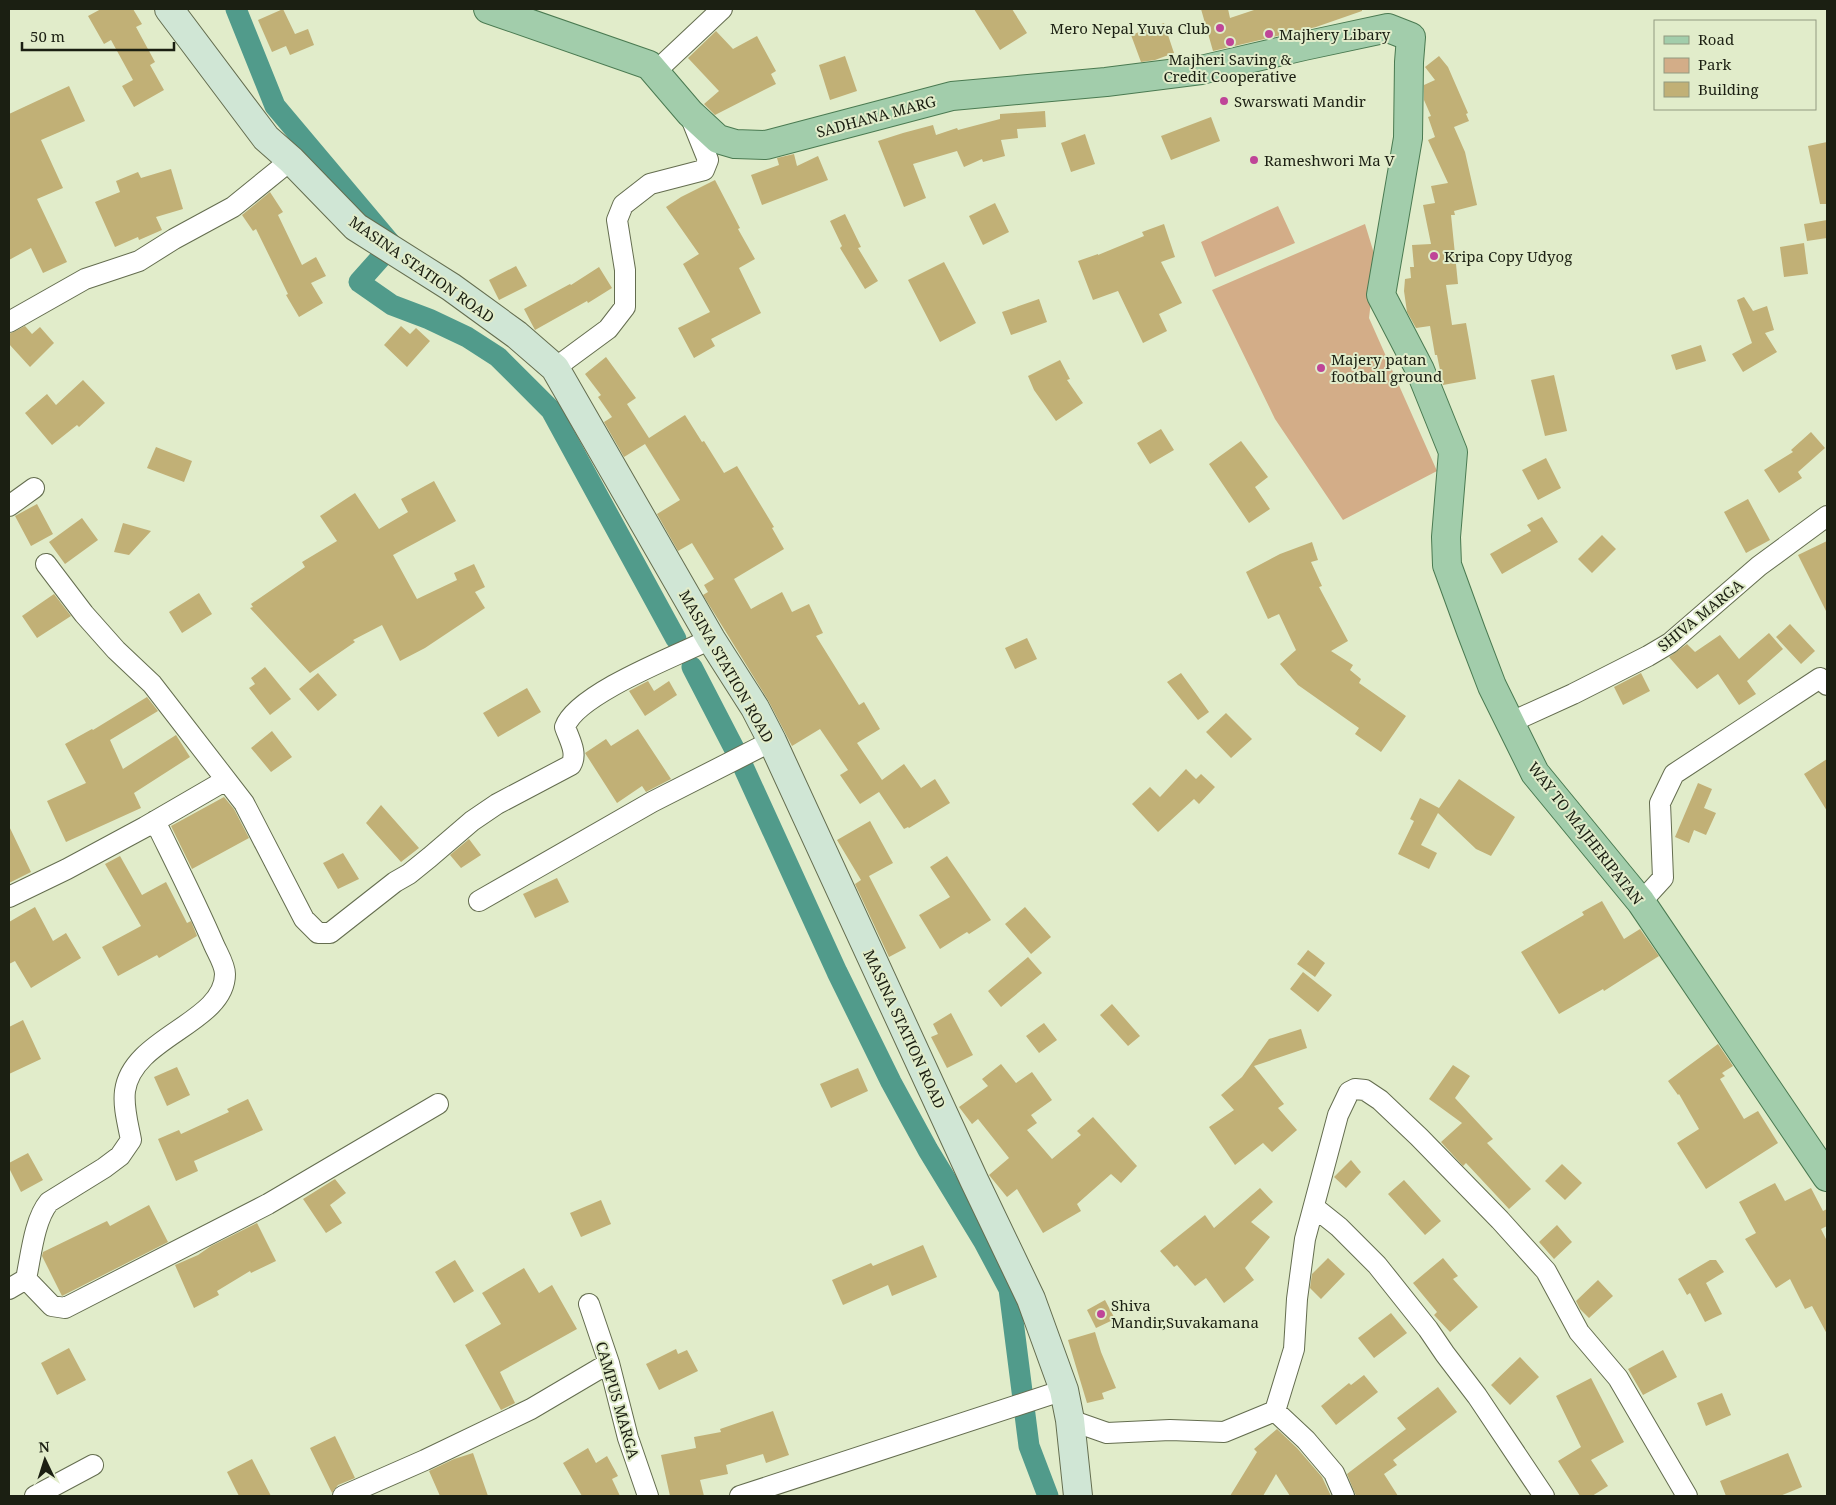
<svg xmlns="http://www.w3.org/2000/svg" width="1836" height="1505" font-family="'Noto Serif',serif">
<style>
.green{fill:#d3ad88}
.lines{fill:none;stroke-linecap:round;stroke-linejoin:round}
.canal{stroke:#519b8b;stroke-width:21}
.building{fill:#c1b076}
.street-casing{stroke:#646d4f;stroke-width:22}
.secondary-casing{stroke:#646d4f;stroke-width:30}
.primary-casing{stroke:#4a7a51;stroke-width:30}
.street{stroke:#fff;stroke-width:20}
.secondary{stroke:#d0e6d5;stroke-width:28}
.primary{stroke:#a2cdab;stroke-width:28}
.poi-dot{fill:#bf4598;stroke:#e1ecca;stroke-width:2}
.labels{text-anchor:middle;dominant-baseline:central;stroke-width:4;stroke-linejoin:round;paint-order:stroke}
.poi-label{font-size:15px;fill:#1b1f12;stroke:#e1ecca;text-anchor:start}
.street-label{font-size:15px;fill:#1b1f12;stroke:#e1ecca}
</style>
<rect width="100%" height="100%" fill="#e1ecca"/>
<path class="green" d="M1278 206 1295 243 1215 277 1201 242Z
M1365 224 1376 260 1369 318 1437 471 1343 520 1275 419 1212 290Z"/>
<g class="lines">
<path class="canal" d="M236 9 275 106 392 245 359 282 392 305 429 319 467 337 498 357 551 410 676 639
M692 667 736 752
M742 764 837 972 891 1082 928 1150 984 1242 1009 1289 1029 1446 1048 1496"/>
</g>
<path class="building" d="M101 9H133L142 24 136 27 155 62 150 65 164 90 134 107 122 86 133 80 111 40 104 44 88 16Z
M283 9 295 34 308 29 314 45 290 55 286 46 272 52 258 20Z
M974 9H1012L1027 33 1000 50Z
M1201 9H1228L1230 18 1257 9H1362V11L1316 27 1213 51Z
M1164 23 1174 53 1155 60 1141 62 1131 35Z
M716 31 733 49 757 36 776 71 771 74 776 84 715 115 704 104 719 91 688 58Z
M845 56 857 91 830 100 819 65Z
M1439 56 1448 67 1468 113 1466 114 1469 121 1454 127 1465 152 1477 205 1454 211 1455 215H1451L1458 284 1446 285 1452 325 1466 323 1476 379 1443 385 1437 355H1435L1430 326 1416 328 1407 312 1404 291 1405 279 1411 278 1410 267H1414L1412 245 1431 244 1423 205 1435 203 1431 186 1448 183 1428 140 1435 137 1428 117 1431 116 1424 100V85L1435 80 1425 67Z
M69 86 85 121 41 140 63 188 37 199 67 262 43 273 31 248 9 260V114Z
M1045 111 1046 127 1017 129 1018 138 1001 140 1005 156 983 162 982 159 964 167 957 151 913 164 926 198 904 207 878 141 903 133 933 125 936 135 957 128 958 130 1000 119V114Z
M1211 117 1220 141 1171 160 1161 136Z
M1085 134 1095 164 1071 172 1061 143Z
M1827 142V204H1820L1808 146Z
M794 154 797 166 818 156 828 180 762 205 751 175 779 165 777 158Z
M171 169 183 209 156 217 162 230 139 240 138 237 115 247 95 202 120 192 116 181 138 172 141 178Z
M715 180 740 228 738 229 755 259 739 268 761 313 711 339 715 346 694 358 678 328 710 312 683 264 699 254 666 207 681 197Z
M270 192 283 212 278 215 302 265 316 257 326 276 311 283 323 303 299 317 286 295 288 294 256 229 253 231 242 215Z
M995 203 1009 232 983 245 969 216Z
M845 214 861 247 858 248 878 281 865 289 840 248 842 246 830 221Z
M1827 220V238L1807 241 1804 224Z
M1164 224 1175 257 1161 262 1182 303 1159 314 1167 331 1143 343 1118 291 1093 300 1078 261 1098 254V255L1144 236 1142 232Z
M1804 243 1808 274 1784 277 1780 247Z
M944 262 976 323 940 342 908 280Z
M516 266 527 286 499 300 489 280Z
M599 267 612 288 588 303 587 301 535 330 524 309 570 284 571 285Z
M1744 297 1753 311 1767 306 1774 330 1765 333 1777 352 1743 372 1732 354 1752 343 1737 300Z
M1039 299 1047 322 1011 335 1002 312Z
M25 326 32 334 40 327 54 343 30 367 9 344V334Z
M401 326 410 334 416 328 430 341 407 367 384 345Z
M1701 345 1706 361 1676 370 1671 355Z
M606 357 636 398 627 404 649 438 685 415 702 442 704 441 724 473 737 466 774 527 772 528 784 549 734 579 751 609 782 592 792 612 809 604 823 633 816 636 859 705 864 702 880 729 857 743 882 780 904 764 921 788 935 779 950 803 909 828 908 827 904 829 879 792 860 804 840 775 848 770 820 729 792 746 768 700 703 595 708 592 704 585 714 579 692 543 678 551 657 514 680 500 645 444 624 457 604 422 612 417 598 397 601 395 585 374Z
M1060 360 1070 379 1067 380 1083 403 1056 421 1034 390 1028 376Z
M1554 375 1567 431 1545 436 1531 380Z
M83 380 105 403 79 427 77 425 52 445 25 413 47 394 56 405Z
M1161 429 1174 450 1150 464 1137 443Z
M1811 432 1825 448 1798 472 1802 478 1779 493 1764 470 1793 452 1791 450Z
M1241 441 1268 477 1255 487 1270 509 1249 523 1209 464Z
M156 447 192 461 184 482 147 468Z
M1546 458 1561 488 1538 500 1522 470Z
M434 481 456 521 393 555 417 599 457 580 454 573 474 564 485 587 475 592 485 608 425 648 400 661 382 625 353 640 355 642 310 673 250 608 253 607 251 604 305 567 302 562 337 541 320 516 355 493 379 529 408 512 401 499Z
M1748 499 1770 540 1746 553 1724 512Z
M37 504 53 534 31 546 15 516Z
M1542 517 1558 542 1502 574 1490 554 1531 531 1527 525Z
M82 518 98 540 65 564 49 542Z
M123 523 151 531 129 555 114 552Z
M1602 535 1616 549 1592 573 1578 559Z
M1827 541V613L1798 555Z
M1312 542 1318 560 1311 562 1322 586 1319 587 1348 641 1331 651 1353 665 1350 670 1361 679 1359 683 1406 716 1381 752 1355 734 1359 728 1298 685 1280 664 1296 650 1279 614 1268 619 1246 572 1280 554Z
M199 593 212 614 182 633 169 612Z
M54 594 71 616 37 638 22 616Z
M1790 624 1815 651 1801 664 1776 637Z
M1769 633 1783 649 1747 681 1756 694 1739 705 1718 674 1697 689 1669 657 1687 644 1695 652 1720 635 1739 659Z
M1027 638 1037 659 1015 669 1005 648Z
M265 667 291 699 270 715 249 688 255 684 251 678Z
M318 673 337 695 318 711 299 689Z
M1181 673 1209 712 1198 720 1167 682Z
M1641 673 1650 691 1623 705 1614 687Z
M648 681 654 691 669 681 677 695 645 716 629 691Z
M527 688 541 712 498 737 483 713Z
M147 697 158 711 110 740 123 769 176 735 190 757 134 793 141 808 66 842 47 801 86 783 65 744 92 729 93 730Z
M1226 713 1252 739 1231 758 1206 732Z
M638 729 671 779 646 792 642 786 617 803 585 753 606 739 611 746Z
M272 731 292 757 271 772 251 748Z
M1827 759V811L1804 774Z
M1186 769 1196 779 1201 774 1215 787 1199 804 1194 799 1158 832 1132 804 1150 787 1160 797Z
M1459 779 1515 817 1491 856 1476 849 1438 813 1421 845 1437 853 1429 869 1398 854 1414 821 1410 819 1420 798 1439 808Z
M1698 783 1712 789 1704 808 1716 813 1706 835 1694 830 1689 843 1675 837Z
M224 797 234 809 249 838 192 869 171 826Z
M381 805 419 848 401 862 366 823Z
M870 821 893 863 869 876 906 948 889 957 855 884 861 880 837 840Z
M9 826 31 872 9 883Z
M469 839 481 855 461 868 450 855Z
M343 853 359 879 338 889 323 863Z
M120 856 142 895 166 882 187 923 191 921 197 936 159 958 157 955 118 976 102 947 141 926 105 864Z
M947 856 991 920 969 934 967 932 940 949 919 915 950 897 930 867Z
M557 878 569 902 535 918 523 894Z
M1602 901 1624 939 1640 929 1659 956 1604 991 1603 989 1559 1014 1521 952 1584 915 1582 912Z
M35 907 53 941 66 933 81 958 31 988 15 961 9 964V922Z
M1025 907 1051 937 1031 954 1005 924Z
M1308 950 1325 963 1315 977 1297 964Z
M1028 957 1042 973 1001 1007 988 991Z
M1303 972 1332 995 1318 1012 1290 989Z
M1112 1004 1140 1036 1128 1046 1100 1015Z
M951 1013 973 1055 947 1068 931 1037 938 1034 933 1024Z
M23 1020 41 1059 9 1074V1027Z
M1044 1023 1057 1040 1039 1053 1026 1036Z
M1301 1029 1307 1048 1254 1066 1284 1104 1278 1108 1297 1130 1272 1152 1263 1143 1235 1165 1209 1127 1234 1110 1221 1095 1242 1077 1269 1039Z
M1718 1044 1733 1066 1722 1073 1725 1076 1720 1079 1744 1119 1758 1111 1778 1143 1706 1189 1677 1143 1699 1129 1679 1094 1678 1095 1668 1081Z
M1001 1064 1016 1083 1032 1072 1052 1100 1031 1115 1037 1123 1027 1130 1052 1159 1081 1135 1077 1131 1093 1117 1137 1166 1121 1183 1111 1174 1077 1204 1081 1211 1043 1233 1017 1189 1007 1197 989 1175 1009 1158 978 1119 972 1124 959 1107 988 1086 982 1079Z
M1453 1065 1470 1076 1455 1098 1493 1139 1487 1143 1531 1189 1509 1209 1466 1163 1463 1166 1441 1142 1462 1123 1429 1099Z
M177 1067 190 1095 167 1106 154 1077Z
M858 1068 868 1091 831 1108 820 1084Z
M248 1099 263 1130 194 1161 198 1171 176 1181 158 1139 179 1130 181 1134 229 1112 227 1109Z
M28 1153 43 1180 21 1192 9 1168V1163Z
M1351 1160 1361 1172 1346 1188 1334 1177Z
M1562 1164 1582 1183 1565 1200 1545 1181Z
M335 1179 346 1193 330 1205 342 1223 326 1233 303 1199Z
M1404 1180 1441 1221 1425 1235 1388 1194Z
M1775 1183 1785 1201 1811 1188 1823 1211 1827 1209V1226L1821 1229 1827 1241V1334L1812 1306 1805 1309 1790 1279 1776 1288 1745 1239 1756 1233 1739 1202Z
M1260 1188 1273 1202 1251 1222 1270 1237 1245 1268 1254 1280 1224 1303 1206 1278 1195 1286 1177 1265 1174 1267 1160 1251 1205 1215 1214 1228Z
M601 1200 611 1224 581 1237 570 1213Z
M149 1205 168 1242 62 1296 42 1256 43 1252 107 1221 110 1226Z
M257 1223 276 1261 251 1273 250 1271 217 1291 219 1295 194 1308 175 1265 198 1255 211 1246Z
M1557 1225 1572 1242 1554 1259 1539 1242Z
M923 1245 937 1277 892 1296 888 1285 843 1305 832 1280 871 1263 873 1266Z
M1328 1258 1345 1274 1321 1299 1310 1288 1312 1274Z
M1443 1258 1458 1276 1453 1279 1478 1307 1450 1332 1434 1315 1437 1312 1413 1283Z
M455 1260 474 1291 454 1303 435 1272Z
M1710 1260H1716L1724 1272 1706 1283 1722 1314 1705 1322 1690 1293 1687 1295 1678 1279Z
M524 1268 539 1293 552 1285 577 1329 500 1372 515 1403 501 1410 465 1345 501 1324 482 1293Z
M1598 1280 1613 1296 1589 1318 1580 1309 1576 1301Z
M1105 1300 1115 1319 1096 1328 1087 1310Z
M1391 1313 1407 1333 1374 1358 1358 1338Z
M1095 1332 1101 1352 1116 1388 1102 1393 1104 1399 1087 1403 1068 1340Z
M69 1348 86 1380 57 1395 41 1363Z
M676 1349 678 1354 687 1350 698 1371 659 1390 646 1364Z
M1663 1350 1677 1377 1643 1395 1628 1369Z
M1520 1357 1539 1377 1510 1405 1491 1385Z
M1364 1375 1378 1392 1336 1425 1321 1406 1349 1383 1351 1385Z
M1591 1378 1624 1442 1591 1460 1608 1486 1592 1496H1580L1558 1461 1581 1447 1556 1396Z
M1438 1387 1457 1412 1393 1460 1397 1465 1384 1474 1398 1496H1356L1347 1474 1406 1429 1397 1418Z
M1722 1393 1731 1415 1706 1426 1697 1403Z
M773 1411 789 1455 766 1463 763 1454 726 1465 728 1474 700 1480 704 1496H670L661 1455 696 1448 694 1437 721 1432 720 1429Z
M1277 1429 1297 1448 1322 1477 1331 1496H1290L1276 1474 1263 1496H1230L1257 1452 1254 1449Z
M335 1436 355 1478 338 1485 332 1493 310 1448Z
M588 1448 596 1463 607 1456 618 1476 612 1479 620 1496H582L563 1463Z
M473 1453 488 1496H440L429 1471 454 1459Z
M1788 1453 1802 1487 1780 1496H1726L1720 1481Z
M252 1459 271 1496H239L227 1472Z"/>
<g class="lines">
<defs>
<path id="street" d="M655 72 722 9
M9 322 85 279 139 261 174 239 233 207 291 160
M555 368 608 329 625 307V270L617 220 623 205 650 184 704 170 708 160 691 118
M9 506 34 488
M46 564 84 614 116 650 152 684 244 803 304 919 318 933H330L395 882 409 874 430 857 472 821 497 804 571 765C578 753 569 739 565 727 576 694 678 655 711 639
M1509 723 1573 694 1648 656 1670 643 1759 566 1827 516
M9 897 67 869 145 827 226 780
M479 901 652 802 772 741
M1641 902 1663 878 1660 803 1674 774 1820 678 1827 685
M1314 1207 1339 1227 1377 1265 1428 1329 1445 1354 1477 1396 1544 1496
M26 1279 52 1306 65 1308 268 1204 438 1104
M9 1289 26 1279C31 1256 34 1220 49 1202L104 1168 120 1156 131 1140C128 1124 123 1107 125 1091 132 1037 225 1023 225 974 225 965 218 954 214 945 196 903 175 862 155 821
M589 1304 609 1363 628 1438 648 1496
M1275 1411 1306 1440 1334 1473 1344 1496
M1070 1420 1107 1433 1170 1430 1224 1432 1275 1411 1294 1349 1297 1299 1305 1239 1338 1115 1349 1092 1355 1089 1365 1090 1380 1100 1419 1137 1500 1220 1546 1271 1579 1332 1618 1378 1687 1496
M35 1496 93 1465
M343 1496 425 1460 531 1409 609 1363
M740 1496 1064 1390"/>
<path id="secondary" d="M169 9 266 138 291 160 356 227 451 287 517 335 555 368 711 639 755 708 772 741 974 1180 1031 1299 1064 1390 1070 1420 1078 1496"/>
<path id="primary" d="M488 9 649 65 690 113 718 139 735 144 766 145 952 96 1106 82 1201 70 1304 46 1388 28 1411 37 1409 62 1408 138 1381 295 1420 370 1453 452 1446 537 1447 565 1471 631 1492 686 1535 773 1641 902 1827 1177"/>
</defs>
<use href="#street" class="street-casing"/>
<use href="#secondary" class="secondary-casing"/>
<use href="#primary" class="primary-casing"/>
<use href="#street" class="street"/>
<use href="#secondary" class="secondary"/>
<use href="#primary" class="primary"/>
</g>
<g class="poi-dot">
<circle cx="1220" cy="28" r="5"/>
<circle cx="1269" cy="34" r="5"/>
<circle cx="1230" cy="42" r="5"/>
<circle cx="1224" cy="101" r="5"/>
<circle cx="1254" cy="160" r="5"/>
<circle cx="1434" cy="256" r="5"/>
<circle cx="1321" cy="368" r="5"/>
<circle cx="1101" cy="1314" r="5"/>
</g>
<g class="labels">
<g class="poi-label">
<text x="1210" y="28" text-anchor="end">Mero Nepal Yuva Club</text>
<text x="1279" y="34">Majhery Libary</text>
<text x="1230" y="59" text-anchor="middle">Majheri Saving &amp;<tspan x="1230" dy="17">Credit Cooperative</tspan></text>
<text x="1234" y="101">Swarswati Mandir</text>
<text x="1264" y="160">Rameshwori Ma V</text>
<text x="1444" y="256">Kripa Copy Udyog</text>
<text x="1331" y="359">Majery patan<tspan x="1331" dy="17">football ground</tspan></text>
<text x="1111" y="1305">Shiva<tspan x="1111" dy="17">Mandir,Suvakamana</tspan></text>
</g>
<g class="street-label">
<text transform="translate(876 116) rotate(-15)">SADHANA MARG</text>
<text transform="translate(422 269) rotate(35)">MASINA STATION ROAD</text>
<text transform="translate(1700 615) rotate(-39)">SHIVA MARGA</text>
<text transform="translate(727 666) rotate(60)">MASINA STATION ROAD</text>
<text transform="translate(1586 833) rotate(52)">WAY TO MAJHERIPATAN</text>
<text transform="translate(905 1029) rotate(65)">MASINA STATION ROAD</text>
<text transform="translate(618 1400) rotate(74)">CAMPUS MARGA</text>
</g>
</g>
<rect width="1836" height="1505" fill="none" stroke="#1b1f12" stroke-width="20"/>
<rect x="1654" y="20" width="162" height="90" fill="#e1ecca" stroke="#929a80"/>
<rect x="1664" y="36" width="25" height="8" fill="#a2cdab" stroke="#929a80"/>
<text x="1698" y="45" font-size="15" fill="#1b1f12">Road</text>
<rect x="1664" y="58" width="25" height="15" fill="#d3ad88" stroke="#929a80"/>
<text x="1698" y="70" font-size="15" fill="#1b1f12">Park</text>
<rect x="1664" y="82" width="25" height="15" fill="#c1b076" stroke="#929a80"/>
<text x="1698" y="95" font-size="15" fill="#1b1f12">Building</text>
<g transform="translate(45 1460) rotate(356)" stroke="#e1ecca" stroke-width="4" paint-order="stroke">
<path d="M0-4L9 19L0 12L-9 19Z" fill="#1b1f12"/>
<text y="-8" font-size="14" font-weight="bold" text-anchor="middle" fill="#1b1f12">N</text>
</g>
<path d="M22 42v8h152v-8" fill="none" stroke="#1b1f12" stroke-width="2.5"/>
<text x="30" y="42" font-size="15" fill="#1b1f12" stroke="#e1ecca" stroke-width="4" paint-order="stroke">50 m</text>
</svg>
